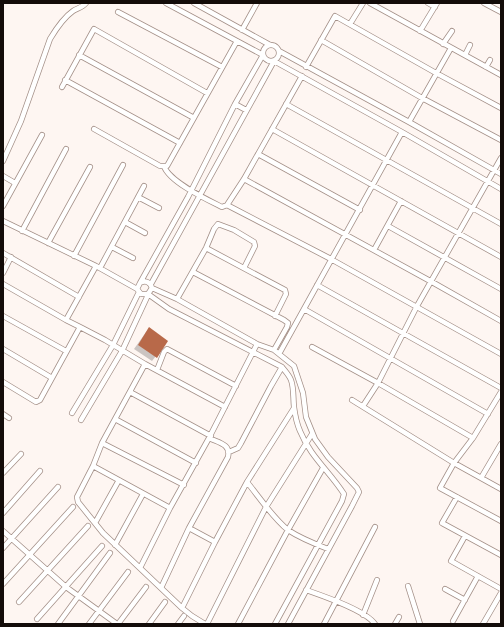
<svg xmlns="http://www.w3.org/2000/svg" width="504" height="627" font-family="Ubuntu,sans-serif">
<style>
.shadow{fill:#0003}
.building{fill:#b86949}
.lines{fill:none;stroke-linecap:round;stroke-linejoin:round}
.minor-casing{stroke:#a49088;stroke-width:6}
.minor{stroke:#fff;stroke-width:4.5}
</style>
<rect width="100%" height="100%" fill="#fef6f2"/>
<path class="shadow" d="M149 328 167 342 152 361 134 349Z"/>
<path class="building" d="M149 327 168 341 157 358 138 345Z"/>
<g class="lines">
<defs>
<path id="minor" d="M194 3 270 45
M370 3 501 75
M428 3 435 7
M484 3 501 12
M118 12 222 67
M350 24 363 3
M242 30 257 3
M420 31 437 3
M321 40 422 98 501 140
M443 44 452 31
M263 53a8 8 0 1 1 16 0a8 8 0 1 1-16 0Z
M279 51 409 122 501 174
M79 55 194 118
M465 55 470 45
M306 67 335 16 436 73 501 108
M486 67 490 60
M65 80 180 143
M62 87 94 29 207 93
M235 104 246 110
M286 104 501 224
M409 122 451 48
M94 129 160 166H167L237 41
M272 129 501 257
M258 154 360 210
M3 161 21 121 50 39C56 29 63 18 73 11 77 8 82 8 86 3
M164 166C169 182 208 200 222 207L227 205 244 179 302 76
M3 176 15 183
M244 179 432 282 501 321
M138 197 159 208
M227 205 329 258 501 354
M3 206 42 135
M3 221 96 266 137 289
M125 222 145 233
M388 226 501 289
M22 231 66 149
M48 243 90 167
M112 247 133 258
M206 248 285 290 286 294 275 316
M374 250 401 201
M3 253 79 297
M74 256 123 165
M100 268 144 186
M193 272 284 320 288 323 287 327 274 350
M3 273 11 257
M140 283 188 197 235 104 263 55 166 3
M3 284 66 320
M151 284 274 61 402 132 501 189
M317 285 501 388
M152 288 148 294H141L137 289 140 283C146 280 150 282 152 288L177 299 257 344 274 350 294 366 303 393 306 417 315 439 328 457 357 488 359 492 352 506 288 624
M148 294 169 309 282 367C285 371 289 375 291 380 294 388 293 398 294 407 295 415 297 424 300 431 310 456 330 472 344 494L342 501 275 624
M177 299 206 248 214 229 218 224 234 230 254 242 255 246 244 268
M304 309 488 414
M3 316 66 351
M80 327 105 340 145 364
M312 347 378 383 417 306 501 158
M3 349 52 378
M279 354 402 132
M157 370 164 352 167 349 236 386
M3 382 36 402 40 400 80 327 66 320 96 266
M130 392 211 436
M501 392 473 438 454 463 440 488 501 521
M352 400 454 463 501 489
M363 406 378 383 473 438
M72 413 113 345 139 292
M3 414 9 418
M115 419 196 463
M81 420 122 351 148 295
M102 443 184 485
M229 452 238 448 241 443 271 386 282 367
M93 466 170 508
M3 473 21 454
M481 478 501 444
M247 482C259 497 273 518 288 530 300 538 315 544 328 549
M457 497 442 523 501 555
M3 513 40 471
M95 523 119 480
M189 528 215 542
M3 531 66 587 117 624
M465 536 451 561 501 589
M115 545 143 494
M3 548 58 487
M140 568 170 508 209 438 257 344
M3 584 73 507
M408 586 420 624
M161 588 189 528 228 457C231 444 219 443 209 438
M445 589 465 600
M306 590C323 596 365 610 375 624
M19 602 88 526
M182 608 215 542 247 482 294 408
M363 615 377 580
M37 619 102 546
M453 621 478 576
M58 624 110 553
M89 624 128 572
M118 624 146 587
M149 624 165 602
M178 624 184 616
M205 624 192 616 182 608 103 533 78 502 77 497 93 466 102 443 145 364 225 407
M207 624 266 507 312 434
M238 624 288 530 323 468
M324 624 375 527
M395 624 399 617
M483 624 501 593"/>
</defs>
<use href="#minor" class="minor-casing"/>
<use href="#minor" class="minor"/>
</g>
<rect width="504" height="627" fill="none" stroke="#130c09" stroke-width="8"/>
</svg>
